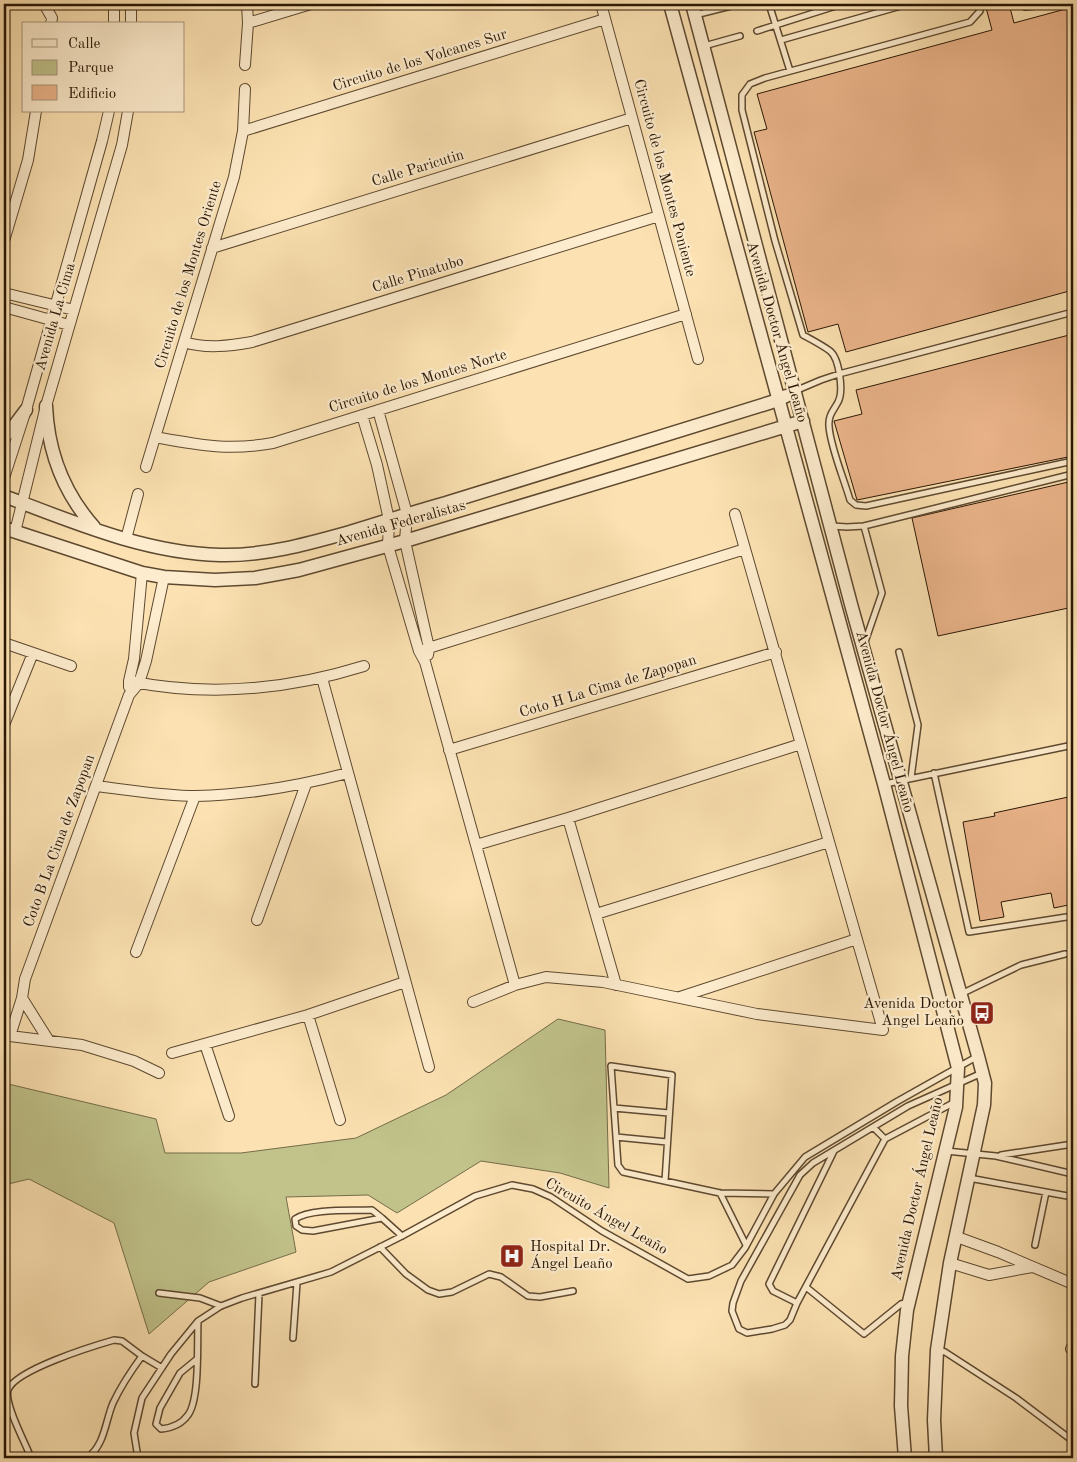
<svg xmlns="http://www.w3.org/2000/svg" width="1077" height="1462" font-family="'Old Standard TT',serif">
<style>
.green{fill:#c1c38b;stroke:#756c48}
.building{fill:#ecb58b;stroke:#291605}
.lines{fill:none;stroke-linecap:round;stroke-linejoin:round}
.service-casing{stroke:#5e4930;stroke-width:8}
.minor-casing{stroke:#5e4930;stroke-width:12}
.tertiary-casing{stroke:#5e4930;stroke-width:15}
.service{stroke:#fdeccd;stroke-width:5}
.minor{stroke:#fdeccd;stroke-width:10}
.tertiary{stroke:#fdeccd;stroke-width:12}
.labels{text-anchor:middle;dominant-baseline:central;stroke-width:4.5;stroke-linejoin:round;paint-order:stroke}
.street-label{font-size:15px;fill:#291605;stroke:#fdeccd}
.poi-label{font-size:15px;fill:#291605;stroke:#fdeccd;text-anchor:end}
</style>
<rect width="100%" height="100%" fill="#fce2b2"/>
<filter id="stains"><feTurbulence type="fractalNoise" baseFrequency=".004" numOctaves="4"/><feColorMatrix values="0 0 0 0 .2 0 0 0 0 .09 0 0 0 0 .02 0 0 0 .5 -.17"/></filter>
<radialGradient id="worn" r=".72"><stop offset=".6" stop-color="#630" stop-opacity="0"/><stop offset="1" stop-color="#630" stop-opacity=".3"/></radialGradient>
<path class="green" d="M558 1019 605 1030 609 1188 560 1173 481 1161 397 1213 368 1195 286 1197 296 1252 209 1282 149 1334 114 1223 29 1179 4 1185V1083L156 1119 165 1153H241L356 1138 446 1095Z"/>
<path class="building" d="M985 4H1009L1014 23 1073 7V290L846 352 838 324 808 332 754 132 767 129 757 94 992 30Z
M1073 334V456L857 500 834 421 862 414 856 390Z
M1073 481V607L938 636 912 518Z
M1073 796V904L1054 908 1051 893 1001 902 1004 917 980 921 963 822 995 816 994 813Z"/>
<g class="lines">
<defs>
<path id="service" d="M769 4 790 71
M979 4 980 11 970 22 765 78 750 84 742 95V110L775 241 803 335C812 340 822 345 830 351 839 358 844 391 838 402 834 410 828 415 829 426 830 446 844 479 850 500L856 505 866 506 1073 461
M1021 4 1025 7 1035 6 1045 4
M695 15 731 6
M757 31 842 4
M781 40 908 4
M704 46 740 36
M795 391 821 380 839 374 1073 312
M832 526 847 527 864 526 882 593 865 642
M864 526 1073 474
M899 652 918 725 911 778
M934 773 969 932 1073 916
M885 784 1073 745
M961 994 1021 965 1065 954
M614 1108 669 1113
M873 1127 885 1139
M616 1137 667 1142
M834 1151 769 1284 773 1291 797 1303 885 1139 955 1102
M946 1151 996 1156 1073 1174
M1001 1155 1073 1144
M969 1178 1073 1197
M665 1181 672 1075 611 1066 618 1165 623 1172 720 1193 774 1194
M720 1193 746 1245
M382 1218 372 1210C352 1211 311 1208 295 1219L296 1226 302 1230 313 1231 382 1218 402 1236
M1035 1245 1046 1192
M380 1247 406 1274 428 1290 439 1294 452 1292 489 1274 501 1277 528 1296 540 1297 573 1291
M806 1287 864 1334 901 1304 909 1302
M159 1293 200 1298 221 1306
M797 1303 790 1320 785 1325 772 1329 747 1333 739 1329 732 1311 733 1303 741 1281 800 1175 813 1163 908 1106 982 1073
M293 1338 297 1283
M937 1350 945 1352 1016 1398 1073 1441
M197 1359 180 1373 160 1408 156 1424 161 1429C172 1428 181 1425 188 1415 200 1399 197 1344 198 1322
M255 1384 259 1294
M31 1458C26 1444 4 1404 8 1390 15 1370 93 1346 114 1340L122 1341 142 1356
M87 1458C105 1445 105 1422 113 1403 121 1386 131 1371 142 1356L162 1368
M138 1458 134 1433 142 1398 171 1354 198 1321 221 1306 242 1298 331 1272 402 1236 475 1196 512 1185 533 1189 551 1197 602 1231 688 1279 709 1276 732 1265 745 1248 774 1194 805 1157 898 1101 978 1056"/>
<path id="minor" d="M44 4 52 18 51 24
M114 4V24
M131 4V24
M601 4 698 359
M248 23 311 4
M245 65 248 23 247 4
M243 131 605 19
M4 241 28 160 36 111
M212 248 632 118
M4 293 74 310
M4 307 69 325
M184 342C206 349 230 346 252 342L659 216
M378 410 407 514 405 541 429 648 428 655
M362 415 377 465 389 520 388 546 419 651 425 662 515 985
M155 437C199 445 228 451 273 443L686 314
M146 467 234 177 243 131 245 89
M4 478 26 410 102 141 109 111
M15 532 46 406 122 145 128 111
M126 539 138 494
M4 643 71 666
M419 651 745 549
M322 678 429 1067
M129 681C208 697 287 690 364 666
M129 687V681L134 659 142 573
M4 725 33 653
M449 750 776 652
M96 786C129 790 163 796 196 796 247 795 298 786 348 773
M568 818 616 985
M476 845 568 818 801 744
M596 914 829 842
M257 920 306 784
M136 952 195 796
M680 997 857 939
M22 998 49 1041
M473 1002 515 985 546 977 603 982 757 1014 883 1030 735 514
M308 1015 340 1120
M10 1036 22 998 25 979 129 695 139 683 146 661 164 577
M4 1037 10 1036 82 1045 134 1061 159 1073
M205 1044 229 1116
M172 1053 308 1015 405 982
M957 1237 998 1252 1073 1284
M950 1263 989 1275 1032 1267
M1071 1349 1073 1345"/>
<path id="tertiary" d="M670 4 884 784 958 1068 956 1107 907 1310 902 1356 901 1406 905 1458
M692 4 852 608 978 1056 985 1083 984 1105 950 1263 937 1350 934 1420 936 1458
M46 406C48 453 63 492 94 527
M4 437 11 430 26 410
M4 496C73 522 145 553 220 555 265 556 307 544 350 532 382 522 414 512 446 503 554 469 663 436 772 402L786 396
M4 528 142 573 164 577 215 580 255 578 299 570 405 541 803 421"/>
</defs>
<use href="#service" class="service-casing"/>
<use href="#minor" class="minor-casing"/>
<use href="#tertiary" class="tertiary-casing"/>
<use href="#service" class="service"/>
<use href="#minor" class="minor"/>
<use href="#tertiary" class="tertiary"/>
</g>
<defs>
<symbol id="bus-square" viewBox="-11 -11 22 22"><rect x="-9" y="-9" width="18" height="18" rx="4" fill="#8f2418" stroke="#fdeccd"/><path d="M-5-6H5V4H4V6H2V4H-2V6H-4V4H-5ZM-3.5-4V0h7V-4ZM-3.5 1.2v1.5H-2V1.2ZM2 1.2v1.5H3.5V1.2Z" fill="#fff"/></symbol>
<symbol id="hospital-square" viewBox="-11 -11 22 22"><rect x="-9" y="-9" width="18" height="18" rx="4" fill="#8f2418" stroke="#fdeccd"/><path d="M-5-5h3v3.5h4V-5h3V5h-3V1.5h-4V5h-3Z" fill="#fff"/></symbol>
</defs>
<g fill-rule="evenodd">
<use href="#bus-square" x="968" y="999" width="28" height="28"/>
<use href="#hospital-square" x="498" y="1242" width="28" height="28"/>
</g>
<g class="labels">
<g class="street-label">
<text transform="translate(420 61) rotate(-17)">Circuito de los Volcanes Sur</text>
<text transform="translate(418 169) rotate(-17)">Calle Paricutin</text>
<text transform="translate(664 178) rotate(75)">Circuito de los Montes Poniente</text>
<text transform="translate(189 275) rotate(-73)">Circuito de los Montes Oriente</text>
<text transform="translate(418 275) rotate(-17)">Calle Pinatubo</text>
<text transform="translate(56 317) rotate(-74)">Avenida La Cima</text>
<text transform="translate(776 332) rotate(74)">Avenida Doctor Ángel Leaño</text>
<text transform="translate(418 382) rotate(-17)">Circuito de los Montes Norte</text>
<text transform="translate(401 524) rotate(-16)">Avenida Federalistas</text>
<text transform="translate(608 687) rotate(-17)">Coto H La Cima de Zapopan</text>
<text transform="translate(884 722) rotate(75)">Avenida Doctor Ángel Leaño</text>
<text transform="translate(60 841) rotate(-70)">Coto B La Cima de Zapopan</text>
<text transform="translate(918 1189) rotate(-77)">Avenida Doctor Ángel Leaño</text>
<text transform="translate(606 1217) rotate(30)">Circuito Ángel Leaño</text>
</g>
<g class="poi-label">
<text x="964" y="1004">Avenida Doctor<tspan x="964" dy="17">Angel Leaño</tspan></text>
<text x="530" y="1247" text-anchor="start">Hospital Dr.<tspan x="530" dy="17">Ángel Leaño</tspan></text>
</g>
</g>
<rect width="1077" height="1462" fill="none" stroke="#fce2b2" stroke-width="20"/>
<rect x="5" y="5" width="1067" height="1452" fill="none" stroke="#291605" stroke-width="2.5"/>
<rect x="10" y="10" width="1057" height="1442" fill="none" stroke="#291605"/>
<rect x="22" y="22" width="162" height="90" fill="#fdeccd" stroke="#a8967d"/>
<rect x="32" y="39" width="25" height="8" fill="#fdeccd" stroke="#a8967d"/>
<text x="68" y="48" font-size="15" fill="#291605">Calle</text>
<rect x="32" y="60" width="25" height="15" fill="#c1c38b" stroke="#a8967d"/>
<text x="68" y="72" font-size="15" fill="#291605">Parque</text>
<rect x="32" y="85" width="25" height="15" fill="#ecb58b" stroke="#a8967d"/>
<text x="68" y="98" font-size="15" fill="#291605">Edificio</text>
<rect width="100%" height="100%" filter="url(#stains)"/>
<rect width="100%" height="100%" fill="url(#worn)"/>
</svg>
